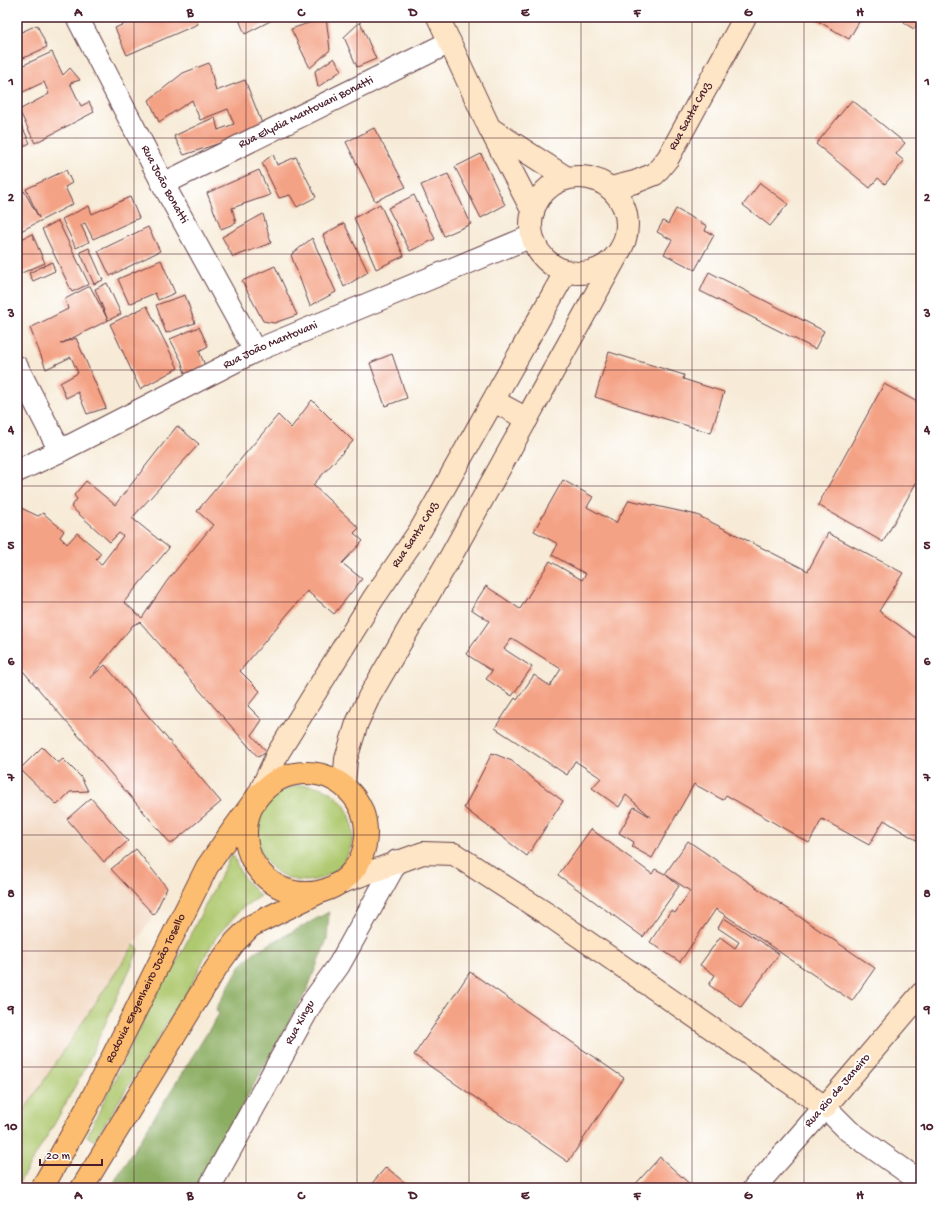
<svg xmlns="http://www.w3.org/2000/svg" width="938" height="1205" font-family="'Gochi Hand',sans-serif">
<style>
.built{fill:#f1d5bd}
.green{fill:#afc96f;stroke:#7c744d}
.forest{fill:#8bad62;stroke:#6a6646}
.building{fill:#f4a285}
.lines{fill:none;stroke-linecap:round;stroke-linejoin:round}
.street-casing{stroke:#643e45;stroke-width:24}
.secondary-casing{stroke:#643e45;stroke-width:24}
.highway-casing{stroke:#643e45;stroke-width:24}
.street{stroke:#fff;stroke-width:22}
.secondary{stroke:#fee5c5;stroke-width:22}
.highway{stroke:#fcbd6f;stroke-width:22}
.grid{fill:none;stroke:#4a1f2b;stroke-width:1;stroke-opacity:0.55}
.labels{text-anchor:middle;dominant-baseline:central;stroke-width:4;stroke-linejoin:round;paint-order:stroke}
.street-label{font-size:12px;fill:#4a1f2b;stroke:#fff}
.neatline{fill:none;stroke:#4a1f2b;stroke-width:1.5}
.grid-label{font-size:13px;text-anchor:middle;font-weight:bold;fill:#4a1f2b}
</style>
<rect width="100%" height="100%" fill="#fff"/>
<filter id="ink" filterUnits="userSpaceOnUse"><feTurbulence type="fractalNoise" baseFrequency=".025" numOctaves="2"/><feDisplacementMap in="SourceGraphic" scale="8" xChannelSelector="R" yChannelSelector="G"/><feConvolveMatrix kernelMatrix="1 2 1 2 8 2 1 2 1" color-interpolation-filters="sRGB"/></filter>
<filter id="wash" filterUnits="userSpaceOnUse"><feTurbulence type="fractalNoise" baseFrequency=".012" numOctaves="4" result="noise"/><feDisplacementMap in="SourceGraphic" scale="16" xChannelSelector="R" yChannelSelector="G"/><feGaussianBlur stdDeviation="0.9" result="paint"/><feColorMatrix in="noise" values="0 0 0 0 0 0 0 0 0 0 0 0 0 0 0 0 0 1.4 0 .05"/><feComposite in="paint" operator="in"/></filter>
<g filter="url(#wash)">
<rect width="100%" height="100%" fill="#f7ebd7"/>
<path class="built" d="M17 758 154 915 17 1121Z"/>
<path class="green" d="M257 833a48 48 0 1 1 96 0a48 48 0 1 1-96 0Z
M231 855 234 856C240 876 246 881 260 896L242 908 217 936 206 954 193 982 94 1141 87 1136 170 967 175 965Z
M134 945 139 949 87 1064 55 1123 17 1186V1121Z"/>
<path class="forest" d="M329 912 327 939 307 990 196 1188H111L120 1172 219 1014 216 1009 240 966 253 953Z"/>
<g id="blocks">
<path class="building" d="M139 17H166L168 20 178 17H195L198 24 127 55 115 28Z
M238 17H273L274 19 245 34Z
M326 17 330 50 310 68 291 29Z
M811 17H855L860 20 849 39Z
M908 17H921L914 29 904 23Z
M360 22 376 59 357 67 344 37Z
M37 25 47 47 17 61V34Z
M52 52 63 75 70 68 80 80 70 83 81 106 89 102 94 112 35 143 19 110 49 94 44 82 21 93 17 85V68Z
M334 58 342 70 318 87 315 71Z
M209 63 216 91 245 80 263 126 223 142 184 155 174 136 215 117 218 130 234 124 228 109 200 120 192 100 159 122 149 100 183 73Z
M852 100 905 143 896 154 904 161 885 184 878 178 870 188 816 144Z
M17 116 30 143 20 148 17 141Z
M374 128 406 187 375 201 346 142Z
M17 146 23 158 17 161Z
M273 154 277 165 296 157 316 197 297 207 290 195 279 198 262 163Z
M481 154 505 205 481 218 455 167Z
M66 170 72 183 65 187 73 204 17 233V194L24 191 39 218 26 189Z
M259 170 270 195 232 208 236 223 221 229 207 193Z
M448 174 471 224 444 236 421 185Z
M760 183 788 204 770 226 743 205Z
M414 195 435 239 410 251 388 208Z
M130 197 139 218 93 239 85 223 81 225 89 242 76 248 62 219 89 206 92 214Z
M380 204 404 256 376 269 354 218Z
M676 209 707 226 705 231 714 235 695 270 664 254 672 240 657 232 663 221 668 224Z
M263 214 271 243 233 257 222 237Z
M58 221 89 284 72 292 42 229Z
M344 223 368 272 344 287 323 235Z
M148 227 160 251 110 276 98 251Z
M32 234 45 263 17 275V241Z
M312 238 336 292 310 306 291 255Z
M89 248 103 280 94 284 80 252Z
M161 260 175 293 158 300 155 293 129 304 118 279Z
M52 262 55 271 33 281 29 273Z
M275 266 297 315 274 323 263 321 242 281Z
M709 272 824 331 815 349 700 291Z
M107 283 121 314 60 344 76 338 106 408 87 414 78 392 66 398 60 383 78 373 71 357 46 369 30 328 68 309 65 299 90 286 108 320 95 289Z
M185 295 195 323 166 333 156 305Z
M147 306 178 368 140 389 110 324Z
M199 327 208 346 199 351 209 375 187 380 181 360 170 339Z
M609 352 684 375 683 379 724 392 711 433 595 397Z
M392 354 407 398 385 406 370 363Z
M884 384 921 404V474L883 542 818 505Z
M312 400 353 441 313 485 359 528 354 533 363 541 342 563 362 579 334 614 307 591 240 671 260 691 248 706 262 720 252 735 267 752 258 757 140 622 133 625 90 678 105 665 221 802 171 844 17 664V506L38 516 43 513 64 531 60 537 67 544 77 533 101 553 96 559 101 565 123 536 119 533 110 542 71 507 77 499 74 495 86 481 115 505 177 426 199 444 132 518 169 548 124 602 142 618 167 581 213 525 197 511 278 415 291 428Z
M563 480 593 497 587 507 616 523 629 500 697 515 808 571 828 533 903 573 879 611 921 641V843L884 820 869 845 822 819 809 843 726 795 723 800 694 784 652 858 632 847 634 842 619 833 634 807 651 817 626 795 619 807 592 788 601 778 575 761 567 775 495 728 515 698 517 700 534 675 550 686 561 669 512 638 504 649 532 667 512 696 486 679 492 671 466 654 489 621 471 609 486 586 520 609 550 561 582 580 586 574 552 555 558 544 534 531Z
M42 747 58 763 63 759 81 777 88 791 70 792 57 805 20 769Z
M492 753 512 761 532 778 563 801 527 856 464 808Z
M91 798 128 841 104 862 67 819Z
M591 829 652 874 655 869 665 874 688 841 875 968 852 1001 716 909 680 962 650 942 671 910 675 913 690 891 666 875 679 886 643 937 558 875Z
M136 849 167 888 154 915 111 869Z
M724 918 779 954 741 1007 709 985 715 975 700 965 720 937 735 948 739 942 718 928Z
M470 972 624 1078 568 1162 414 1055Z
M660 1157 694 1188H632Z
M386 1167 411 1188H368Z"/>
</g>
</g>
<g filter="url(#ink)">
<use href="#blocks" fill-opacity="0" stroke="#643e45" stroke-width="1"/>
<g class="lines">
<defs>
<g id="street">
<path id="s1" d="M77 17 163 184 255 351"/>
<path id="s2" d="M163 184 450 42"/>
<path d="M17 367 60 451"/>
<path id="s3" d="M17 471 60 451 255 351 532 236"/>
<path id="s4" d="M209 1188 311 1004 339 965 397 861"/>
<path d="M754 1188 825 1107 849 1131 921 1182"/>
</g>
<g id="secondary">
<path d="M438 17 490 129 533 212"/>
<path d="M491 129 567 178"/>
<circle cx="579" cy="225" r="48"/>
<path id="s5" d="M611 188 635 182 655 174 668 158 745 17"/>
<path d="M494 401 527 419"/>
<path d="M344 785 346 759 357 723 369 697 451 556 619 252"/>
<path id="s6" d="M259 794 278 753 373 599 421 529 566 271"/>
<path d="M337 884 423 853 454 854 547 914 825 1107 921 994"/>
</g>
<g id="highway">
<circle cx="306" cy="833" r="60"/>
<path id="s7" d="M42 1188 87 1108 207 867 232 831 259 794"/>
<path d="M82 1188 216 968 235 942 251 926 320 892"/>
</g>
</defs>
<use href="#street" class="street-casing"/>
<use href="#secondary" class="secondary-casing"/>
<use href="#highway" class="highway-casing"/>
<use href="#street" class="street"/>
<use href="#secondary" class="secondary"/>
<use href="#highway" class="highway"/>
</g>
</g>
<path class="grid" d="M134 17V1188M246 17V1188M357 17V1188M469 17V1188M581 17V1188M692 17V1188M804 17V1188M17 138H921M17 254H921M17 370H921M17 486H921M17 602H921M17 719H921M17 835H921M17 951H921M17 1067H921"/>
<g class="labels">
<g class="street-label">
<text stroke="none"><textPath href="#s2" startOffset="160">Rua Elydia Mantovani Bonatti</textPath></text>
<text stroke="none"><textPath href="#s5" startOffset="114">Rua Santa Cruz</textPath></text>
<text stroke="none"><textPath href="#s1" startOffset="189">Rua João Bonatti</textPath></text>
<text stroke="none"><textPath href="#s3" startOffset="283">Rua João Mantovani</textPath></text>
<text stroke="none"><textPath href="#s6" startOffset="303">Rua Santa Cruz</textPath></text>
<text stroke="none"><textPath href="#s7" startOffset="225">Rodovia Engenheiro João Tosello</textPath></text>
<text stroke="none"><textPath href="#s4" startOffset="189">Rua Xingu</textPath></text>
<text transform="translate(838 1091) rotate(-49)">Rua Rio de Janeiro</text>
</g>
</g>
<rect width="938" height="1205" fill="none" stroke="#fff" stroke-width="44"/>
<path d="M40 1159v6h62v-6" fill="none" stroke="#4a1f2b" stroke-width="2"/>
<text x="46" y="1159" font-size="12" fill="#4a1f2b" stroke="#ffffff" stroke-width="3" paint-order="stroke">20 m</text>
<rect x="22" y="22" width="894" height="1161" class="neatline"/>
<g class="grid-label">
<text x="78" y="16">A</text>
<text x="190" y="16">B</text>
<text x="301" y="16">C</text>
<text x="413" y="16">D</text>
<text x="525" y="16">E</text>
<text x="637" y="16">F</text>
<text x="748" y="16">G</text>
<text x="860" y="16">H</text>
<text x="11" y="85">1</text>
<text x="927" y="85">1</text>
<text x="11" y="201">2</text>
<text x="927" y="201">2</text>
<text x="11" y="317">3</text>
<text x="927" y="317">3</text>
<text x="11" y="433">4</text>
<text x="927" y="433">4</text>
<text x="11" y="549">5</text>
<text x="927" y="549">5</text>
<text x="11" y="665">6</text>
<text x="927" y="665">6</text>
<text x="11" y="781">7</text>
<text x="927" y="781">7</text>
<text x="11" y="897">8</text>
<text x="927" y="897">8</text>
<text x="11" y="1013">9</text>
<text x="927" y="1013">9</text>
<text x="11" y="1130">10</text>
<text x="927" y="1130">10</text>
<text x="78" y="1199">A</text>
<text x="190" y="1199">B</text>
<text x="301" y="1199">C</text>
<text x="413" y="1199">D</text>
<text x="525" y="1199">E</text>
<text x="637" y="1199">F</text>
<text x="748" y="1199">G</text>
<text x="860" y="1199">H</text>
</g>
</svg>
